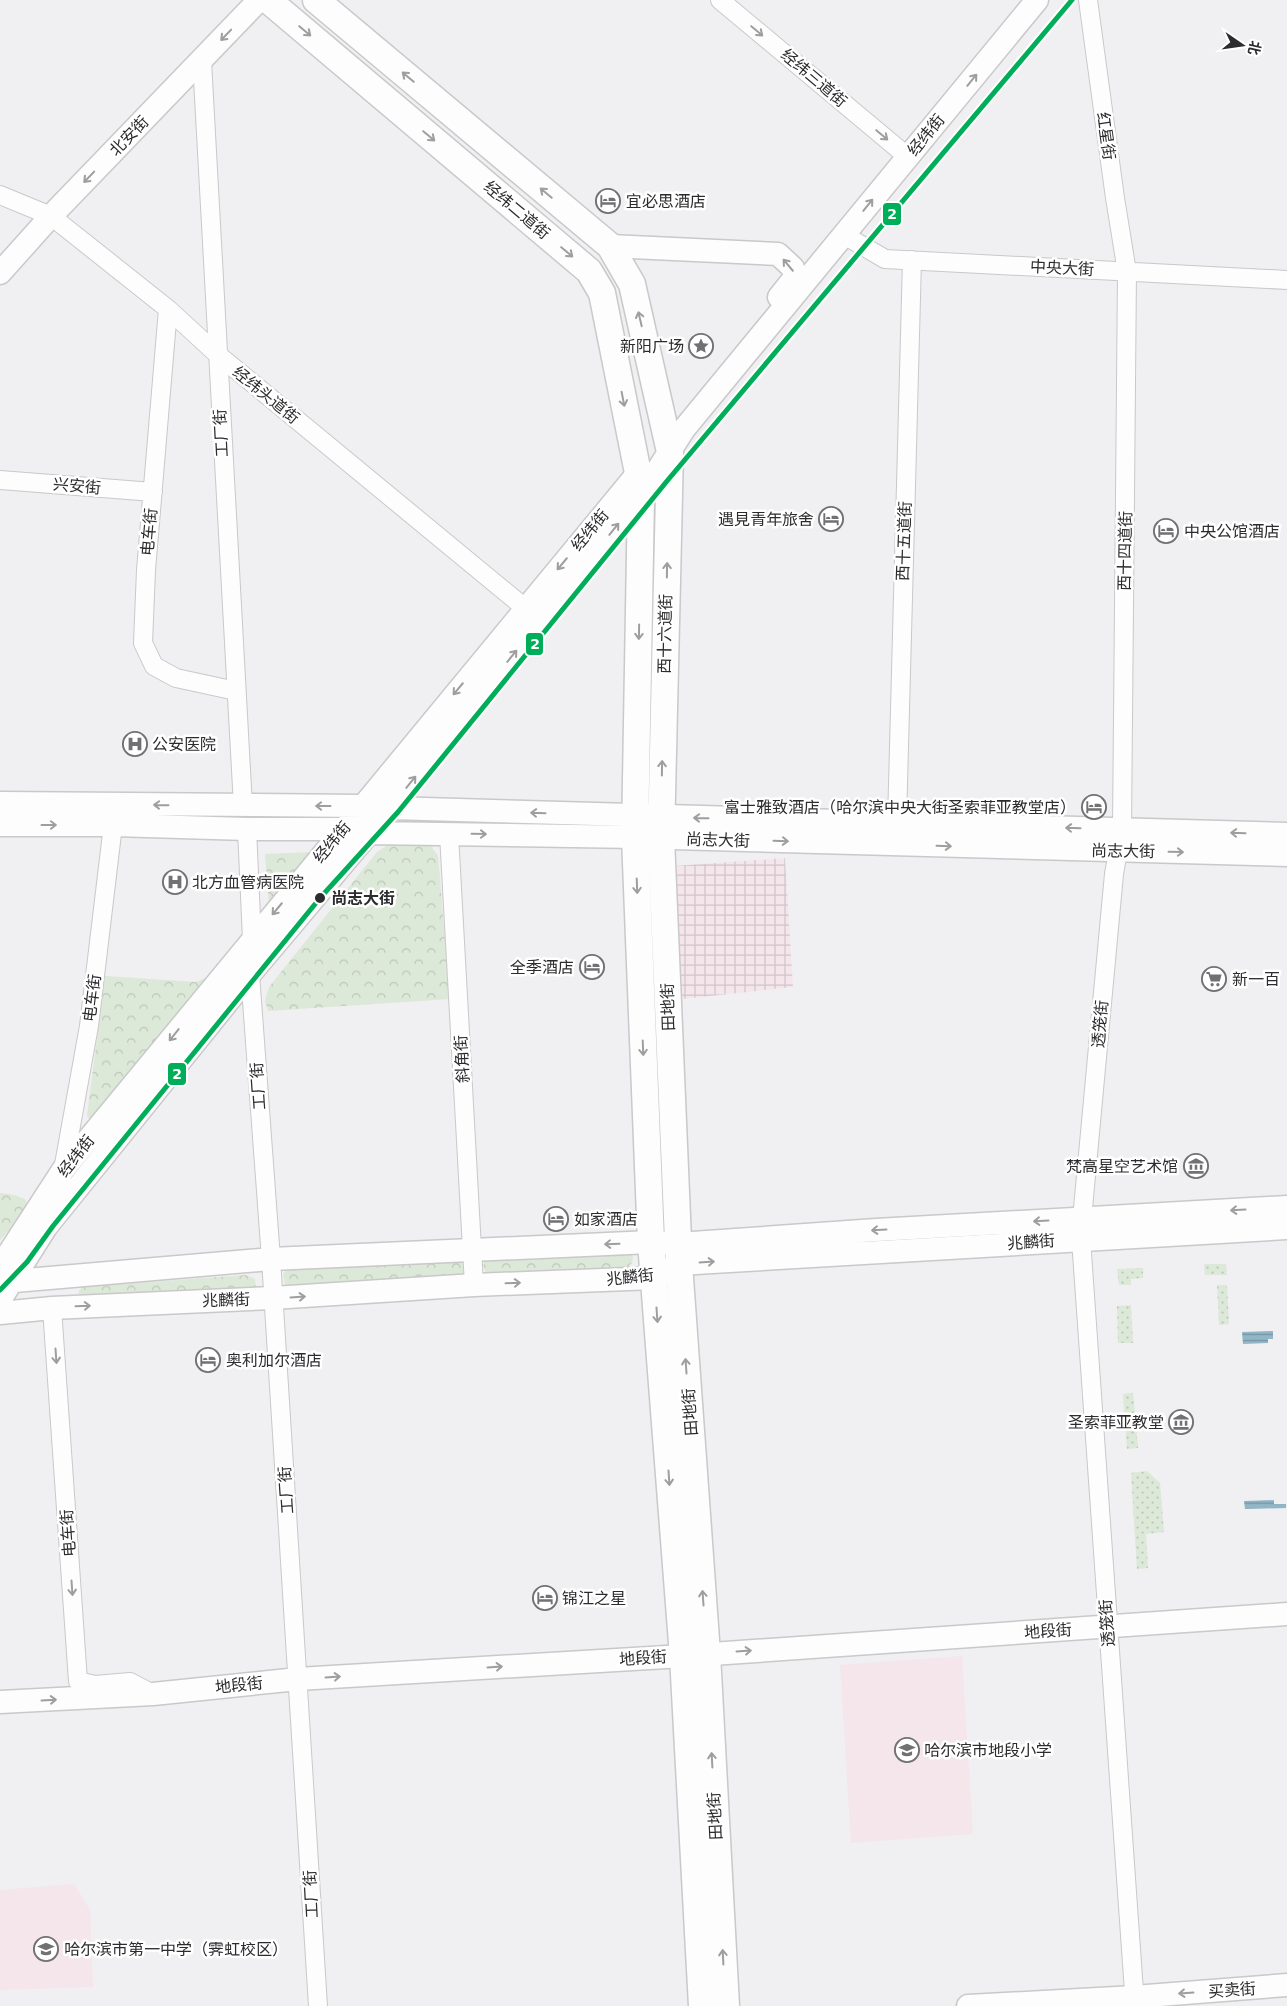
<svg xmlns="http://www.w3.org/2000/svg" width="1287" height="2006" font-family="'DejaVu Sans','Noto Sans SC',sans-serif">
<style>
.industrial{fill:url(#industrial-grid)}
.education{fill:#f4e6ea}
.grass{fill:url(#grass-dots)}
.park{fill:url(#park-crowns)}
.water{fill:url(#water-rules)}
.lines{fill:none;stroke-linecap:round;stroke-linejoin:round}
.minor-casing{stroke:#c9c8ca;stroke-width:20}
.major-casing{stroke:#c9c8ca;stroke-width:25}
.highway-casing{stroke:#c9c8ca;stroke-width:29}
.minor{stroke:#fdfdfd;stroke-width:18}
.major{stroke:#fdfdfd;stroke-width:22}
.highway{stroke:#fdfdfd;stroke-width:26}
.metro-1-casing{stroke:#fff;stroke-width:9}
.metro-1{stroke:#00ae59;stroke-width:5}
.oneway{stroke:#9f9e9f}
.stop-dot{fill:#2c2b2d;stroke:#fff;stroke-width:2}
.labels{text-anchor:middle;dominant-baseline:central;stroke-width:5;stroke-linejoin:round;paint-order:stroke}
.street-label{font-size:16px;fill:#2c2b2d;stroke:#fff}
.poi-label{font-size:16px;fill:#2c2b2d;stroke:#fff;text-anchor:start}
.stop-label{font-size:16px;font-weight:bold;fill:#2c2b2d;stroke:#fff;text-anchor:start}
.line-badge{stroke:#fff;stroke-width:2}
.badge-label{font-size:14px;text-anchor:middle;font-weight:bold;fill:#fff}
</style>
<defs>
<pattern id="industrial-grid" width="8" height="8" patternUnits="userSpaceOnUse" patternTransform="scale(1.25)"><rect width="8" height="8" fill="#f4e6ea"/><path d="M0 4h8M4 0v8" fill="none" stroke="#d1c5c9"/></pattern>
<pattern id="grass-dots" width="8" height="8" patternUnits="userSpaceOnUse" patternTransform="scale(1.25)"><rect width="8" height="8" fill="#dce8d8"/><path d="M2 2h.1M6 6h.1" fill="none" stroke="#bdc7ba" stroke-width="1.8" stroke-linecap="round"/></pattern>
<pattern id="park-crowns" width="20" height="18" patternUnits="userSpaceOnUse" patternTransform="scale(1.25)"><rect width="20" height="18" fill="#dce8d8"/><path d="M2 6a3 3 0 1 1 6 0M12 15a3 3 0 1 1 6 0" fill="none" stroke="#bdc7ba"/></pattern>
<pattern id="water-rules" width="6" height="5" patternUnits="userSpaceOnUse" patternTransform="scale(1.25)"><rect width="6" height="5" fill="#91b6c7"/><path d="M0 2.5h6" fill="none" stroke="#7794a2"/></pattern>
</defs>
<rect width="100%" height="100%" fill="#f0eff1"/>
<path class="industrial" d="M785 858 793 987 682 999 674 866Z"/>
<path class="education" d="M962 1656 973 1834 851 1843 840 1665Z
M74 1884 90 1910 93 1987 0 1990V1890Z"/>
<path class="grass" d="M1204 1264H1226L1227 1275H1205Z
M1143 1268V1278L1131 1279V1285H1119L1117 1269Z
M1217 1285H1227L1229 1324 1219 1325Z
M1131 1305 1133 1343H1118L1117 1306Z
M1133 1393 1138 1448 1127 1449 1123 1394Z
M1147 1471 1160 1483 1164 1532 1146 1534 1148 1568 1137 1569 1131 1473Z"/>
<path class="park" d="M413 840 431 846 438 856 450 999 268 1011 265 1001 269 987 377 852 394 841Z
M312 852 269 905 265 854Z
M105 976 196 982 208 977H221L91 1120 87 1116Z
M0 1193 14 1195 25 1199 29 1208 0 1240Z
M629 1251 633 1257 632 1263 625 1269 488 1275C483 1269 482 1264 486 1258Z
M460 1258 465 1263V1277L289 1290 285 1285 283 1274 287 1269Z
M246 1275 255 1279 256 1286 252 1291 78 1298 79 1291 82 1287Z"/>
<path class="water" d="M1273 1331V1339H1268V1343L1243 1344 1242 1332Z
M1274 1500V1504H1286V1508L1245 1509 1244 1501Z"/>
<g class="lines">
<defs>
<path id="minor" d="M720 0 908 157
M202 61 243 806
M0 195 51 216 168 309 217 354 525 608
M844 235 885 259 1287 280
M168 309 146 570 143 643 154 666 176 678 236 691
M0 480 153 492
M897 822 912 260
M247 829 252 940
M449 834 474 1285
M250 974 271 1259 318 2006
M63 1170 89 1026 113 825
M1082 1219 1114 874 1122 829 1127 272 1115 198 1088 0
M1081 1239 1135 2006
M52 1308 78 1681 95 1685 130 1682 153 1694"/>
<path id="major" d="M610 246 778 254 793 268 795 277 779 297
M0 273 51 216 259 0
M0 803 362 806 390 808 1287 834
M0 825H113L247 829H343L370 833 635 837 1287 855
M0 1267 63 1170 638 473
M3 1282 271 1259 651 1242 678 1244 876 1230 1287 1207
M0 1300 46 1227 250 974 390 808 641 496 684 429 1037 0
M0 1313 52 1308 273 1298 474 1285 654 1278 679 1264 1287 1228
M0 1702 153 1694 298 1679 683 1656 1287 1614
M968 2006 1134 1997 1287 1985"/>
<path id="highway" d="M268 0 589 271 602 293 638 473 641 496 635 837 651 1242 683 1656 702 2006
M316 0 610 246 632 284 670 452 661 838 679 1264 707 1654 726 2006"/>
</defs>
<use href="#minor" class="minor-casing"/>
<use href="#major" class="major-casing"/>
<use href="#highway" class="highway-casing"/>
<use href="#minor" class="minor"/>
<use href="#major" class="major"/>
<use href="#highway" class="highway"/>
<defs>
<path id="metro-1" d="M0 1290 27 1262 53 1226 320 898 398 812 667 481 1072 0"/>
</defs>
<use href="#metro-1" class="metro-1-casing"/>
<use href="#metro-1" class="metro-1"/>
</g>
<defs><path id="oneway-shaft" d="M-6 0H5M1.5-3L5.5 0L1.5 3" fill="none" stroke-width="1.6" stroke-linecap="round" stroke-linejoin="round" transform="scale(1.25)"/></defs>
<g class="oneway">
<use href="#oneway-shaft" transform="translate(305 31) rotate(40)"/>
<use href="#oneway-shaft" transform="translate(757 31) rotate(40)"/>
<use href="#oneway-shaft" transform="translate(226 35) rotate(134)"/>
<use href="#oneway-shaft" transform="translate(408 77) rotate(-140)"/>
<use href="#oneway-shaft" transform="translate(972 80) rotate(-51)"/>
<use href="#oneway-shaft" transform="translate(882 135) rotate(40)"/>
<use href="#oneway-shaft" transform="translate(429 136) rotate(40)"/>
<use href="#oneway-shaft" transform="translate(89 177) rotate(134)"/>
<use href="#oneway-shaft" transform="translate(546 193) rotate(-140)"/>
<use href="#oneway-shaft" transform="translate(868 205) rotate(-51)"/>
<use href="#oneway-shaft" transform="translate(567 252) rotate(40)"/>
<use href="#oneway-shaft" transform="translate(788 265) rotate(-130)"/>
<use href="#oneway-shaft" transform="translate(640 319) rotate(-103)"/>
<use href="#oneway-shaft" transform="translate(623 399) rotate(79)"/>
<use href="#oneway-shaft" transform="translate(614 529) rotate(-51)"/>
<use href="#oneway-shaft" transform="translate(562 564) rotate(130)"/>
<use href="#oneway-shaft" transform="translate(667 570) rotate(-89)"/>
<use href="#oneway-shaft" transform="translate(639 632) rotate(91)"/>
<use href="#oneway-shaft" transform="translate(512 656) rotate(-51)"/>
<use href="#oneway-shaft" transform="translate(458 689) rotate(130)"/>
<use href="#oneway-shaft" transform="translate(662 768) rotate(-89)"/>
<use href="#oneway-shaft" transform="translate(411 782) rotate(-51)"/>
<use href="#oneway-shaft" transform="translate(161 805) rotate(-179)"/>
<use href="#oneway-shaft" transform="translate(323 806) rotate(-180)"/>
<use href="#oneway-shaft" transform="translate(538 813) rotate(-178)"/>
<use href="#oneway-shaft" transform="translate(701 818) rotate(-179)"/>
<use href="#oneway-shaft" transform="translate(49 825)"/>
<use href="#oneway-shaft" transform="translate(1073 828) rotate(-178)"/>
<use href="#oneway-shaft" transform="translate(1238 833) rotate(-178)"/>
<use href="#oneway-shaft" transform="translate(479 834) rotate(1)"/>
<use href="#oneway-shaft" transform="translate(781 841) rotate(2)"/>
<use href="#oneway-shaft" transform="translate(944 846) rotate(2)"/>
<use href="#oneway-shaft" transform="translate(1176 852) rotate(1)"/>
<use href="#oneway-shaft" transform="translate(637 886) rotate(88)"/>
<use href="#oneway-shaft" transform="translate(277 909) rotate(130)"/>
<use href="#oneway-shaft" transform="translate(174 1035) rotate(129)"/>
<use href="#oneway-shaft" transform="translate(643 1048) rotate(88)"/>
<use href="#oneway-shaft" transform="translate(1238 1210) rotate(177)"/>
<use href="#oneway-shaft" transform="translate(1041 1221) rotate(177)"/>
<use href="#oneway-shaft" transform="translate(879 1230) rotate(177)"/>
<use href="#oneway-shaft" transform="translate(612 1244) rotate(178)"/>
<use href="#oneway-shaft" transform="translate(707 1262) rotate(-4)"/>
<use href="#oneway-shaft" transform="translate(513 1283) rotate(-2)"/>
<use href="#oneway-shaft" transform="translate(298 1297) rotate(-4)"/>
<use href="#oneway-shaft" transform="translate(83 1306) rotate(-2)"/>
<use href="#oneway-shaft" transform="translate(657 1315) rotate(86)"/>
<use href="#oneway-shaft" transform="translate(56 1356) rotate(86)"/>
<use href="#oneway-shaft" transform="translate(686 1366) rotate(-94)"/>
<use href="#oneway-shaft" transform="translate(669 1478) rotate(86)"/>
<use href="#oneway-shaft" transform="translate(72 1588) rotate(86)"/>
<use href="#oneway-shaft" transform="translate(703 1598) rotate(-94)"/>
<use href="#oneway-shaft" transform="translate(744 1651) rotate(-4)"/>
<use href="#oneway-shaft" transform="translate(495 1667) rotate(-4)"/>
<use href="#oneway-shaft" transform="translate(333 1677) rotate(-4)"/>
<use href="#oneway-shaft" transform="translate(49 1700) rotate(-3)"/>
<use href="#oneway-shaft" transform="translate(712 1760) rotate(-93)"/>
<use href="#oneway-shaft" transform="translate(723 1957) rotate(-93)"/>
<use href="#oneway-shaft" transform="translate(1186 1993) rotate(176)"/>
</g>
<defs>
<symbol id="hotel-ring" viewBox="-11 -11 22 22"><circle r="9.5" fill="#fff" stroke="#717072" stroke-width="1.5"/><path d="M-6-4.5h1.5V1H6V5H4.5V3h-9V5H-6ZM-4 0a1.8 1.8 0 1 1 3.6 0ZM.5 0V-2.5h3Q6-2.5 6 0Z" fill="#717072"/></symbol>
<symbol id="sight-ring" viewBox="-11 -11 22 22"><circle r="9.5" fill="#fff" stroke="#717072" stroke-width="1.5"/><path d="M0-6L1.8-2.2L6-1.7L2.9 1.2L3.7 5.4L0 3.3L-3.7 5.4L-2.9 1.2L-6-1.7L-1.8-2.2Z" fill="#717072"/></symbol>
<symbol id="hospital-ring" viewBox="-11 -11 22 22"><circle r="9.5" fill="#fff" stroke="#717072" stroke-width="1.5"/><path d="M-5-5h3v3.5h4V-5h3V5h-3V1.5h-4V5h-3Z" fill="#717072"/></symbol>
<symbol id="supermarket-ring" viewBox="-11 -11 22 22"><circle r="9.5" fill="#fff" stroke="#717072" stroke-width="1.5"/><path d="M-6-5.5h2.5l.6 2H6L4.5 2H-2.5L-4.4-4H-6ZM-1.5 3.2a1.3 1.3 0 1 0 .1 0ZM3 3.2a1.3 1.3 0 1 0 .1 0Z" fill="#717072"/></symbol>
<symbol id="museum-ring" viewBox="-11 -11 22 22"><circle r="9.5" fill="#fff" stroke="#717072" stroke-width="1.5"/><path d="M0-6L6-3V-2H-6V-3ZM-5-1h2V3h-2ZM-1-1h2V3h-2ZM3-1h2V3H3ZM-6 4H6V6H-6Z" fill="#717072"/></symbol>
<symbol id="school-ring" viewBox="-11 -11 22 22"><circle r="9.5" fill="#fff" stroke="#717072" stroke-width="1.5"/><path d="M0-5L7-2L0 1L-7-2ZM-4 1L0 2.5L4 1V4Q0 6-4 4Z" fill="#717072"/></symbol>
</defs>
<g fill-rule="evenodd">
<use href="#hotel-ring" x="594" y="187" width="28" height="28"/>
<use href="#sight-ring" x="687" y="332" width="28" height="28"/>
<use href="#hotel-ring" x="817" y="505" width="28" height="28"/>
<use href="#hotel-ring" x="1152" y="517" width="28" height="28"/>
<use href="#hospital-ring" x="121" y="730" width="28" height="28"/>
<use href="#hotel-ring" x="1080" y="793" width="28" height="28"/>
<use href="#hospital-ring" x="161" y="868" width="28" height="28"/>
<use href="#hotel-ring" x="578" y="953" width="28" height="28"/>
<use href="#supermarket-ring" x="1200" y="965" width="28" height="28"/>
<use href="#museum-ring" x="1182" y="1152" width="28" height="28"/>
<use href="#hotel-ring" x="542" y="1205" width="28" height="28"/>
<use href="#hotel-ring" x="194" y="1346" width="28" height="28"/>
<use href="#museum-ring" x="1167" y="1408" width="28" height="28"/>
<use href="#hotel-ring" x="531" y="1584" width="28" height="28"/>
<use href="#school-ring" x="893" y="1736" width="28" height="28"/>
<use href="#school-ring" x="32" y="1935" width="28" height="28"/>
</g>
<circle class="stop-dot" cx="320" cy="898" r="6"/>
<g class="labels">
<g class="street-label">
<text transform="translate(814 78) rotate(40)">经纬三道街</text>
<text transform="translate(926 135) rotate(-51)">经纬街</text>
<text transform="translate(129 136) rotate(-46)">北安街</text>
<text transform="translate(1106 136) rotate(82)">红星街</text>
<text transform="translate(517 210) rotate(40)">经纬二道街</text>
<text transform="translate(1062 268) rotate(3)">中央大街</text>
<text transform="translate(266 395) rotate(39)">经纬头道街</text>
<text transform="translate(221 433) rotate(-93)">工厂街</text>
<text transform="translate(77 486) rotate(5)">兴安街</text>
<text transform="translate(590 530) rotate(-50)">经纬街</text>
<text transform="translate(149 532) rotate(-85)">电车街</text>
<text transform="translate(904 541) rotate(-88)">西十五道街</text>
<text transform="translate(1125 551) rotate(-89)">西十四道街</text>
<text transform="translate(665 634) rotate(-89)">西十六道街</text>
<text transform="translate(718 840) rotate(2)">尚志大街</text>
<text transform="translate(332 842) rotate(-50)">经纬街</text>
<text transform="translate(1123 851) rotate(1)">尚志大街</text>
<text transform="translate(92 998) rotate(-83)">电车街</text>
<text transform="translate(668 1007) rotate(-92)">田地街</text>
<text transform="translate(1100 1024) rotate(-85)">透笼街</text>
<text transform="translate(462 1059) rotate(-93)">斜角街</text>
<text transform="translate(258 1086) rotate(-94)">工厂街</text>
<text transform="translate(76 1156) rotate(-52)">经纬街</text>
<text transform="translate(1031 1242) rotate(-4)">兆麟街</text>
<text transform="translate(630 1277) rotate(-6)">兆麟街</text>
<text transform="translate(226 1300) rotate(-2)">兆麟街</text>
<text transform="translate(690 1412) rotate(-94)">田地街</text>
<text transform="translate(286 1490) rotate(-94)">工厂街</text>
<text transform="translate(68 1533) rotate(-94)">电车街</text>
<text transform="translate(1107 1623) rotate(-94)">透笼街</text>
<text transform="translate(1048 1631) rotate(-4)">地段街</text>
<text transform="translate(643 1658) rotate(-4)">地段街</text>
<text transform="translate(239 1685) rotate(-6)">地段街</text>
<text transform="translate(715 1816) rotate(-93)">田地街</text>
<text transform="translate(311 1894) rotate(-93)">工厂街</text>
<text transform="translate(1232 1990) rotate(-4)">买卖街</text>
</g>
<g class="poi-label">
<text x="626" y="201">宜必思酒店</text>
<text x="684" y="346" text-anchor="end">新阳广场</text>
<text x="814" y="519" text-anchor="end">遇見青年旅舍</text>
<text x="1184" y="531">中央公馆酒店</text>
<text x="152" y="744">公安医院</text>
<text x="1076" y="807" text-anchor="end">富士雅致酒店（哈尔滨中央大街圣索菲亚教堂店）</text>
<text x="192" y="882">北方血管病医院</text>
<text x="574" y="967" text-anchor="end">全季酒店</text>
<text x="1232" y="979">新一百</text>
<text x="1178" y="1166" text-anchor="end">梵高星空艺术馆</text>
<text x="574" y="1219">如家酒店</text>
<text x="226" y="1360">奥利加尔酒店</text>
<text x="1164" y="1422" text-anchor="end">圣索菲亚教堂</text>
<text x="562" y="1598">锦江之星</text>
<text x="924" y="1750">哈尔滨市地段小学</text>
<text x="64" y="1949">哈尔滨市第一中学（霁虹校区）</text>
</g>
<g class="stop-label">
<text x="331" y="898">尚志大街</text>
</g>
</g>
<g class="line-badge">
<rect x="882" y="202" width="20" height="24" rx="5" fill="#00ae59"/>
<rect x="525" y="632" width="19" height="24" rx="5" fill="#00ae59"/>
<rect x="167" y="1062" width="20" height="24" rx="5" fill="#00ae59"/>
</g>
<g class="badge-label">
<text x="892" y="219">2</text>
<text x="535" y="649">2</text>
<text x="177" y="1079">2</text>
</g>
<g transform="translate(1242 45) rotate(103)" stroke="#ffffff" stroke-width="4" paint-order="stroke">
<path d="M0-4L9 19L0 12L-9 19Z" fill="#2c2b2d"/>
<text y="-8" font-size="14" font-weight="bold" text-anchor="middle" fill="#2c2b2d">北</text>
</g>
</svg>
